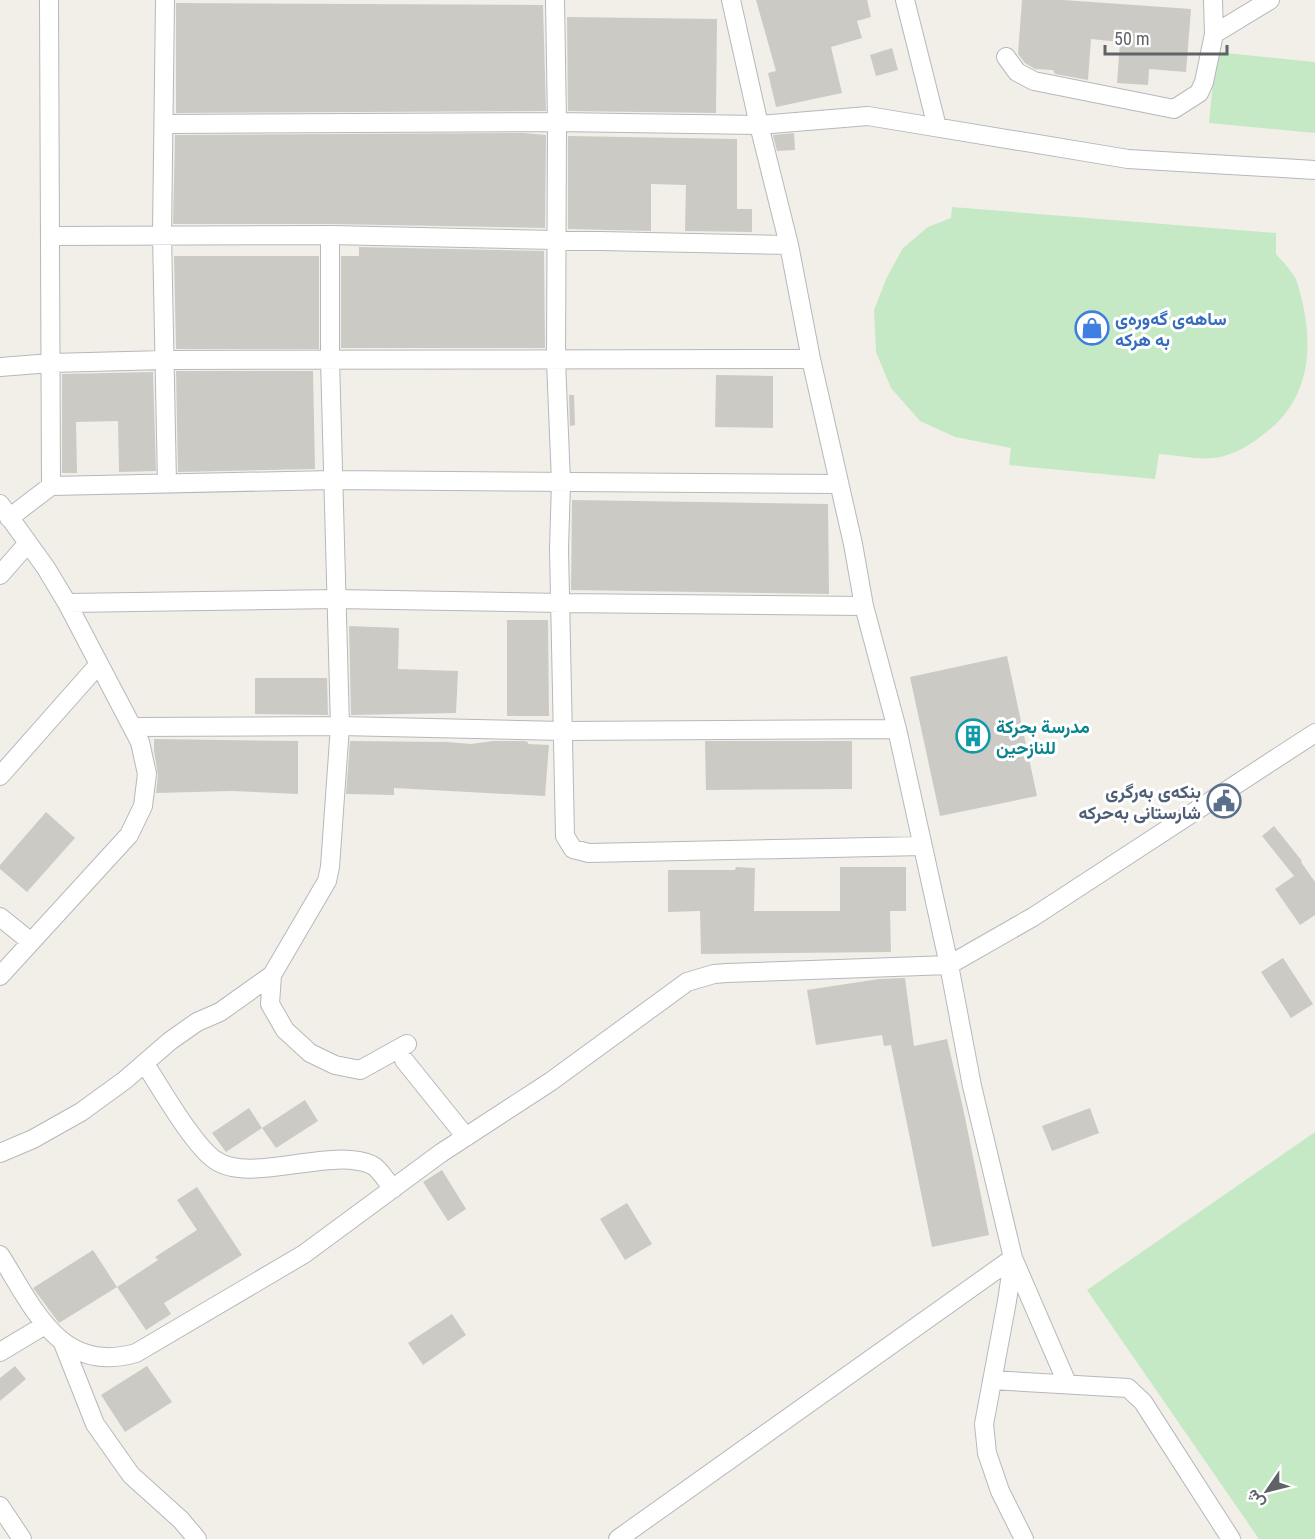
<svg xmlns="http://www.w3.org/2000/svg" width="1315" height="1539" font-family="'Roboto Condensed',Vazirmatn,sans-serif">
<style>
.green{fill:#c5e8c5}
.building{fill:#cccac5}
.lines{fill:none;stroke-linecap:round;stroke-linejoin:round}
.street-casing{stroke:#b5b8bc;stroke-width:20}
.street{stroke:#fff;stroke-width:18}
.labels{text-anchor:middle;dominant-baseline:central;stroke-width:6;stroke-linejoin:round;paint-order:stroke}
.shop-label{font-size:18px;font-weight:bold;fill:#366cbe;stroke:#fff;text-anchor:start}
.culture-label{font-size:18px;font-weight:bold;fill:#0d838f;stroke:#fff;text-anchor:start}
.service-label{font-size:18px;font-weight:bold;fill:#4e5e75;stroke:#fff;text-anchor:end}
</style>
<rect width="100%" height="100%" fill="#f1efe8"/>
<path class="green" d="M1216 52 1315 62V133L1209 123Z
M952 207 1276 233V254C1282 261 1291 270 1296 279 1315 337 1315 399 1260 437 1247 447 1231 456 1214 458 1200 460 1175 455 1159 454L1155 479 1009 465 1011 448 955 437 920 421 891 388 876 352 874 310 887 277 903 248 928 227 951 218Z
M1315 1132V1539H1259L1087 1290Z"/>
<path class="building" d="M756 0H867L871 17 857 21 862 38 831 47 842 93 776 107 768 73 776 71Z
M1022 0H1063L1191 9 1186 72 1149 69 1148 85 1117 83 1120 42 1091 39 1088 80 1055 74 1053 70 1035 69 1025 63 1018 54Z
M176 3 543 5 546 111 176 113Z
M567 17 717 19 716 113 568 111Z
M892 48 898 70 876 76 870 55Z
M524 133 546 135 545 228 330 224H173L175 135Z
M794 133 795 150 777 151 773 135Z
M568 136 737 139V209H752V232L685 231 686 185 651 184V231L568 229Z
M359 247 544 251 545 348H341V256H359Z
M174 256H319V349H176Z
M176 371H313L315 469 178 472Z
M153 372 156 471 119 472 118 421 76 422 77 473H62V374Z
M716 375 773 376V428L715 427Z
M569 395H574L575 425 570 426Z
M572 500 828 504 829 594 571 590Z
M507 620H548L549 716H507Z
M349 626 399 628 398 669 458 671 456 713 351 715Z
M1007 656 1037 796 940 816 910 677Z
M255 678H327L328 715 255 714Z
M154 739 298 741V794L231 791 156 793 158 775 154 751Z
M350 741 447 742 471 744 493 741H524L528 742V744L549 745 545 796 394 788V795L346 794Z
M705 741H852V789L706 790Z
M46 812 75 838 27 892 0 869V865Z
M1274 826 1302 861 1301 862 1315 882V915L1300 925 1275 889 1294 876 1262 836Z
M736 867 755 868 754 911H840V867H906V911H890L891 952 701 954 700 911 668 912V870H735Z
M1283 958 1313 1004 1291 1018 1261 972Z
M905 978 914 1046 947 1039 963 1108 989 1235 932 1247 891 1045 884 1046 882 1035 816 1045 807 990 879 979Z
M305 1100 318 1121 276 1148 262 1128Z
M249 1108 262 1128 226 1152 212 1133Z
M1090 1108 1099 1133 1052 1151 1042 1126Z
M442 1170 466 1209 448 1221 423 1182Z
M197 1187 242 1255 164 1303 171 1314 146 1330 117 1287 158 1260 155 1257 197 1230 177 1200Z
M627 1203 652 1244 625 1260 600 1219Z
M93 1250 117 1287 59 1323 33 1288Z
M452 1314 466 1335 423 1365 408 1343Z
M15 1366 26 1379 0 1401V1378Z
M147 1366 172 1402 125 1432 101 1395Z"/>
<g class="lines">
<defs>
<path id="street" d="M49 0 51 486
M165 0 162 235 167 483
M555 0 557 122 556 361 561 482 559 549 565 836 573 849 589 853 923 846
M731 0 759 125 789 245 811 359 853 544 864 606 897 729 949 965 972 1086 1013 1258 1067 1383
M905 0 937 127
M1213 0 1214 34
M1006 57 1017 72 1034 81 1174 109 1199 93 1204 82 1214 34 1270 0
M165 124 557 122 759 125 868 116 1128 159 1315 170
M330 235V359L340 726 330 867 327 881 272 975 270 1004 285 1030 310 1053 335 1065 360 1070 407 1044
M50 236 330 235 789 245
M0 367 51 363 164 360 811 359
M0 504 46 568 67 603 140 742 147 774 143 806 129 835 0 976
M9 518 51 486 332 480 839 484
M0 575 28 543
M67 603 335 599 561 603 864 606
M132 727 340 726 563 731 897 729
M0 776 99 664
M0 917 31 942
M404 1060 466 1137
M145 1064C161 1088 193 1145 215 1160 251 1185 330 1146 372 1165 380 1169 387 1182 393 1189
M0 1153 33 1139 81 1112 125 1080 170 1041 197 1022 220 1012 272 975
M0 1255C34 1308 60 1375 136 1353L304 1254 441 1153 550 1082 687 982 714 974 727 973 949 965 1033 917 1315 733
M1013 1260 1007 1301 984 1424 987 1453 1000 1491 1024 1539
M63 1343 95 1424 131 1475 181 1520 197 1539
M0 1352 45 1325
M992 1380 1128 1388 1143 1402 1231 1539
M0 1506 22 1539
M618 1539 1013 1258"/>
</defs>
<use href="#street" class="street-casing"/>
<use href="#street" class="street"/>
</g>
<defs>
<symbol id="shop-ring" viewBox="-11 -11 22 22"><circle r="9.5" fill="#fff" stroke="#3f7fe0" stroke-width="1.5"/><path d="M-5-2.5h2.3a2.7 3.5 0 0 1 5.4 0H5L5.5 6h-11ZM-1.5-2.5h3a1.5 2.3 0 0 0-3 0Z" fill="#3f7fe0"/></symbol>
<symbol id="building-ring" viewBox="-11 -11 22 22"><circle r="9.5" fill="#fff" stroke="#0f9aa8" stroke-width="1.5"/><path d="M-4-6H4V6H1V3H-1V6H-4ZM-2.5-4.3h1.7v1.8h-1.7ZM.8-4.3h1.7v1.8H.8ZM-2.5-1h1.7V.8h-1.7ZM.8-1h1.7V.8H.8Z" fill="#0f9aa8"/></symbol>
<symbol id="civic-ring" viewBox="-11 -11 22 22"><circle r="9.5" fill="#fff" stroke="#5c6f8a" stroke-width="1.5"/><path d="M-.6-6.5H3V-4.5H.6V-3L4-1V1h2V6H-6V1h2V-1L-.6-3ZM-1.2 2.5V6h2.4V2.5Z" fill="#5c6f8a"/></symbol>
</defs>
<g fill-rule="evenodd">
<use href="#shop-ring" x="1073" y="309" width="38" height="38"/>
<use href="#building-ring" x="954" y="717" width="38" height="38"/>
<use href="#civic-ring" x="1205" y="782" width="38" height="38"/>
</g>
<g class="labels">
<g class="shop-label">
<text x="1115" y="318">ساهه‌ی گه‌وره‌ی<tspan x="1115" dy="21">به هركه‌</tspan></text>
</g>
<g class="culture-label">
<text x="996" y="726">مدرسة بحركة<tspan x="996" dy="21">للنازحين</tspan></text>
</g>
<g class="service-label">
<text x="1201" y="791">بنکەی بەرگری<tspan x="1201" dy="21">شارستانی بەحرکە</tspan></text>
</g>
</g>
<g transform="translate(1267 1491) rotate(235)" stroke="#ffffff" stroke-width="4.5" paint-order="stroke">
<path d="M0-4.5L10 22L0 15L-10 22Z" fill="#5f6368"/>
<text y="-9" font-size="16" font-weight="bold" text-anchor="middle" fill="#5f6368">ش</text>
</g>
<path d="M1105 45v9h122v-9" fill="none" stroke="#5f6368" stroke-width="3"/>
<text x="1114" y="45" font-size="18" fill="#5f6368" stroke="#ffffff" stroke-width="4.5" paint-order="stroke">50 m</text>
</svg>
